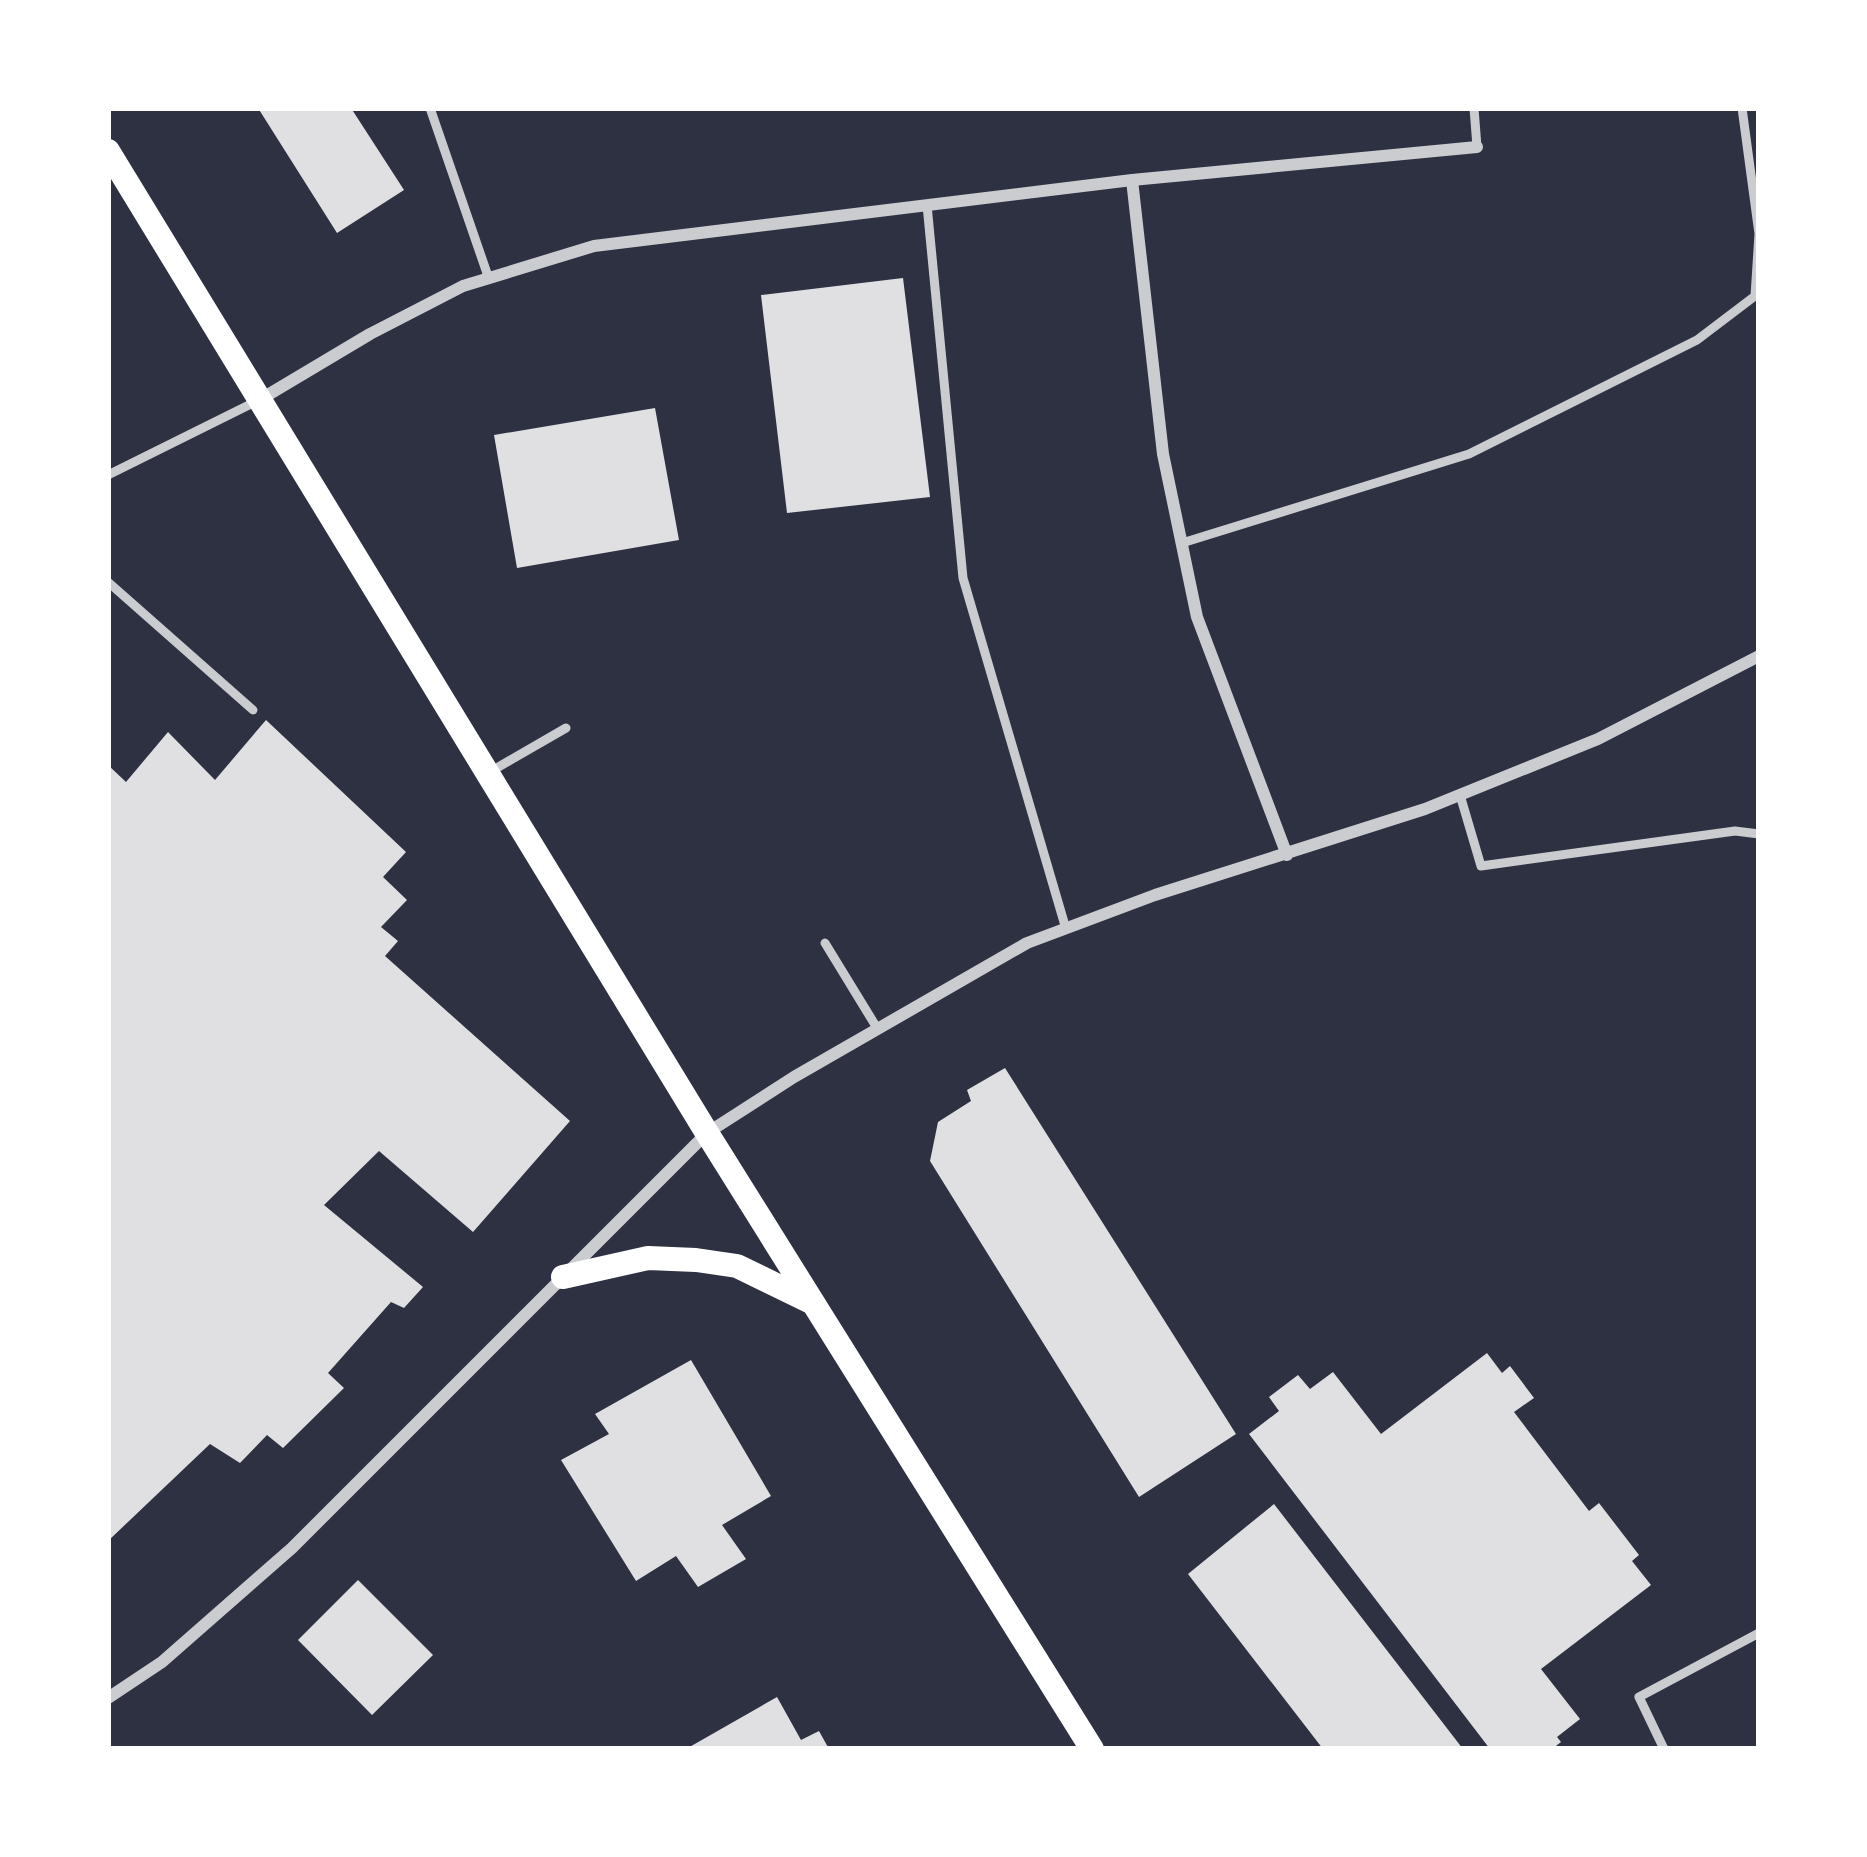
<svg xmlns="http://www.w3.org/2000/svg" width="1867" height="1857" font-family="'Fira Sans',sans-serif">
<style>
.building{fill:#e0e0e3}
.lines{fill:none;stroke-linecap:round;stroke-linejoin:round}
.service{stroke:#caccd0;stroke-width:9}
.minor{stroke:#caccd0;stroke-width:12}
.secondary{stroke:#fff;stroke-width:24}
</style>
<rect width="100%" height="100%" fill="#2d3142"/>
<path class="building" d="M258 108H351L404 190 337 233Z
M903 278 930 497 787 513 761 295Z
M655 408 679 540 517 568 494 435Z
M266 720 406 852 383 877 407 900 381 927 398 941 385 956 570 1121 473 1232 379 1151 324 1205 423 1287 404 1308 391 1302 328 1373 344 1388 283 1448 267 1435 240 1463 210 1444 108 1541V765L126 782 168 732 215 780Z
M1005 1068 1236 1434 1139 1497 930 1161 938 1122 971 1101 967 1090Z
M1487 1353 1502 1373 1510 1366 1534 1398 1514 1412 1589 1511 1599 1503 1639 1555 1632 1561 1651 1585 1541 1669 1580 1719 1557 1737 1561 1742 1552 1749H1490L1249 1434 1279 1411 1269 1397 1298 1375 1310 1389 1333 1372 1381 1434Z
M691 1360 771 1496 722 1525 746 1559 698 1587 676 1556 636 1581 561 1460 609 1434 595 1414Z
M1274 1504 1463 1749H1323L1188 1574Z
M358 1580 433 1655 372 1715 298 1640Z
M777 1697 801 1740 819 1731 829 1749H686Z"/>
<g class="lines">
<path class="service" d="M430 108 489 279
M1474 108 1477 147
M927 205 963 578 1066 929
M108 475 259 400
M1182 543 1469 454 1697 340 1755 296 1759 234 1742 108
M108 582 253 710
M488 773 566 728
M1460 795 1481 866 1735 831 1759 834
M825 943 877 1028
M1664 1749 1639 1697 1759 1633"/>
<path class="minor" d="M1132 180 1163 454 1197 617 1287 855
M261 399 370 334 463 286 594 246 1132 180 1477 147
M108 1698 162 1662 292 1548 707 1133 794 1077 1027 943 1155 895 1425 809 1598 739 1759 656"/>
<path class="secondary" d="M108 151 707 1133 1092 1749
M563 1277 648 1258 696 1260 737 1266 813 1303"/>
</g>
<rect width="1867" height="1857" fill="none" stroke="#ffffff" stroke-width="222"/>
</svg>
